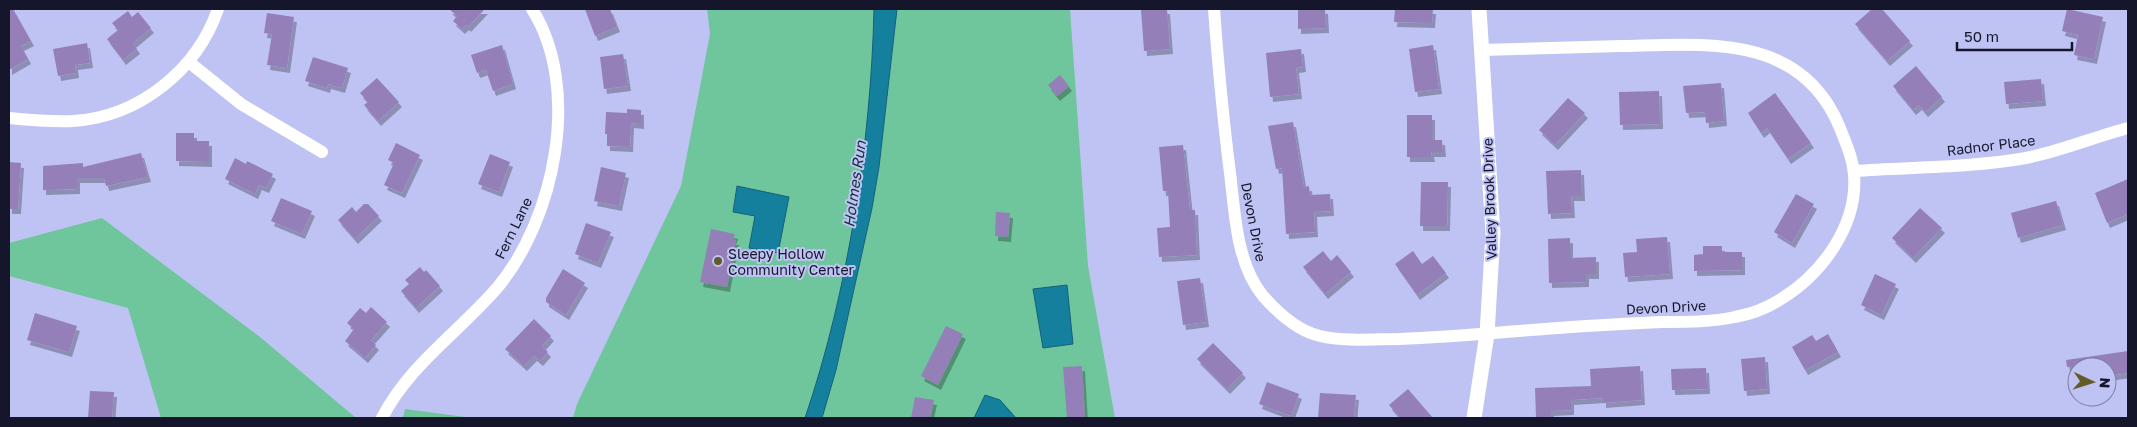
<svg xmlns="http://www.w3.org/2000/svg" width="2137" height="427" font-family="'Golos Text',sans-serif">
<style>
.green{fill:#6fc59c}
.water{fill:#15809d;stroke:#15607b}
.building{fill:#957fb8;filter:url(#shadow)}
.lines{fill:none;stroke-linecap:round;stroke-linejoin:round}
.minor{stroke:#fff;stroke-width:12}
.tertiary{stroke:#fff;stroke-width:15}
.poi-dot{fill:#635c28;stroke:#bfc3f4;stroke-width:2}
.labels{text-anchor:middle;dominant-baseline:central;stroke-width:4;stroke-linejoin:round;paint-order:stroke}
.street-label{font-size:14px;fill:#15152b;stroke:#bfc3f4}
.poi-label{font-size:14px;fill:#15152b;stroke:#bfc3f4;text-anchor:start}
.water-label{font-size:15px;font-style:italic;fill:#122f38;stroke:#bfc3f4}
</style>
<defs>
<filter id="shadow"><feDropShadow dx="3" dy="5" stdDeviation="0" flood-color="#0004"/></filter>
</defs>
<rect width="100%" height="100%" fill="#bfc3f4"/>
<path class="green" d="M707 9H1070L1088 266 1115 418H573L577 404 681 186 710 34Z
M102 218 260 337 356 418H161L128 308 9 276V243Z
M405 409 473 418H403Z"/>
<path class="water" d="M874 9H897L879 167 872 208 836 370 822 418H805C848 292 871 142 874 9Z
M737 186 789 197 778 253 749 248 755 216 733 212Z
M1067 285 1073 344 1043 348 1033 289Z
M985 395 1000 400 1016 418H974Z"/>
<path class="building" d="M9 9H13L31 41 21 46 28 59 9 70Z
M449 9H485L468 27 466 25 462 29 453 21 457 16Z
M585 9H610L617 27 595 36Z
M1141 9H1167L1170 49 1144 51Z
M1298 9H1325L1326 28 1298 29Z
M1395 9H1433L1432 23 1394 22Z
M1872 9H1882L1910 41 1887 61 1855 24Z
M2067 9 2103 17 2094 59 2074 55 2078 35 2062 31Z
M128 11 132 17 138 12 151 28 133 43 137 49 123 60 107 39 118 30 112 23Z
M267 13 294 17 287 68 267 65 272 34 264 33Z
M87 43 90 63 75 65 76 73 58 76 53 49Z
M502 45 513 84 493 91 486 70 477 73 471 55Z
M1433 45 1439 89 1415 92 1409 49Z
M1301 49 1303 67 1296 68 1299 94 1270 97 1266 53Z
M623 54 628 86 604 89 600 57Z
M313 57 348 68 342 88 328 84 327 88 305 81Z
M1916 66 1942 97 1925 112 1919 105 1913 110 1893 86Z
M1060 75 1069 86 1057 96 1048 85Z
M377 78 399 102 378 121 364 105 368 102 360 93Z
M2041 79 2043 101 2006 104 2004 82Z
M1721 83 1724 121 1706 123 1705 112 1686 113 1683 86Z
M1659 91 1660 124 1620 125 1619 92Z
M1775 93 1811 143 1788 159 1767 128 1761 133 1748 113Z
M1568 98 1585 113 1555 145 1539 130Z
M627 109 641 110V124L631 123 630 147 607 146V134H605L606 112 627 113Z
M1407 115H1432V140H1442L1443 152H1431L1432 157H1407Z
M1293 122 1304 187 1309 186 1310 195 1330 194 1331 211 1314 212 1315 232 1286 234 1282 168 1276 169 1268 126Z
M176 133H194V141H209V162L176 161Z
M396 143 420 155 402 193 384 185 394 163 388 160Z
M1183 145 1190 210H1195L1197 255 1159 257 1157 228 1170 227 1168 191H1163L1159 147Z
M141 153 148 177 106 186 104 178H77V189L43 190V166L83 163V167Z
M490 154 510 162 499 192 478 184Z
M235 158 246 164 247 161 273 174 266 188 259 185 255 194 225 179Z
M9 162 21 163 18 209H9Z
M601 167 626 173 619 206 594 201Z
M1581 170 1582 196H1571L1572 213 1548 214 1546 171Z
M2128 179V214L2107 223 2095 193Z
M1421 182H1448L1447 226H1420Z
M1796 194 1814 204 1792 243 1774 232Z
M281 198 312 211 302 234 271 221Z
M2056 201 2063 225 2018 238 2011 213Z
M364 204H368L379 216 355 239 338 220 352 207 356 212Z
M1920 208 1942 228 1913 258 1892 238Z
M996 212 1010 213 1008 237 995 236Z
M586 223 611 232 598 263 575 254Z
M711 229 735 234 733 240H736L727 287 700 282Z
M1667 237 1670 274 1625 277 1623 253 1637 252 1636 239Z
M1570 238V258L1596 257V274H1586V282L1549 283 1548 239Z
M1703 246H1722V252H1742V270L1694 271V255L1703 254Z
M1323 251 1331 261 1337 255 1351 272 1325 294 1303 267Z
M1413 251 1422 264 1433 256 1446 273 1417 295 1395 264Z
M420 267 424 272 426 270 440 286 416 308 401 291 409 284 405 280Z
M563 269 585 283 566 315 546 302V298Z
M1875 274 1896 284 1881 315 1861 305Z
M1200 278 1206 322 1183 325 1177 281Z
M371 307 387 322 371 340 376 345 365 358 345 341 354 329 347 323 360 308 366 313Z
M35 313 77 326 69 352 27 340Z
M534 319 551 336 542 346 548 352 540 361 534 356 524 366 505 349Z
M946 326 963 334 938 385 921 376Z
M1828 334 1838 352 1805 370 1792 347 1812 335 1816 341Z
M1213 343 1243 373 1227 389 1197 359Z
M2128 351V373L2107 376V367H2067L2066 360Z
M1765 357 1767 389 1744 391 1741 359Z
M1082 366 1085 418H1067L1063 367Z
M1640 366 1642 400 1603 403V398L1571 400V410L1551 411V418H1536L1535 388 1591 386 1590 369Z
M1706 368 1707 389 1672 390 1671 369Z
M1267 382 1299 394 1291 416 1259 404Z
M1408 389 1433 418H1400L1389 405Z
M90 391 114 392 112 418H88Z
M1320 393 1356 395 1354 418H1318Z
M915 397 934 400 930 418H911Z"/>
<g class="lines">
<path class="minor" d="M1214 9C1218 64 1223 118 1230 173 1235 213 1236 263 1263 296 1278 313 1297 331 1320 336 1345 342 1374 339 1399 339 1456 337 1513 331 1571 327 1602 325 1633 323 1664 322 1687 322 1712 322 1735 317 1751 314 1767 308 1781 299 1822 274 1858 225 1854 175 1853 158 1846 144 1840 128 1802 34 1708 44 1624 46 1576 47 1528 49 1481 50
M189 62 241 104 322 152
M9 118C30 120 52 122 73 121 139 117 197 70 218 9
M1854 171C1911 167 1970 168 2026 158 2061 151 2094 137 2128 128
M382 418C409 365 459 332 497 288 555 219 582 88 532 9"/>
<path class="tertiary" d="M1474 418 1487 334 1493 233 1479 9"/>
</g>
<circle class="poi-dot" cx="718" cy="261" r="5"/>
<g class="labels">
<g class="street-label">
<text transform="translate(1991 145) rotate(-7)">Radnor Place</text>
<text transform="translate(1489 199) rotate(-92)">Valley Brook Drive</text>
<text transform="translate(1254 222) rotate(79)">Devon Drive</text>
<text transform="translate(513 228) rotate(-64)">Fern Lane</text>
<text transform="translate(1666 307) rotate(-3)">Devon Drive</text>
</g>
<g class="poi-label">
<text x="728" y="253">Sleepy Hollow<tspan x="728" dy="16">Community Center</tspan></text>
</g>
<g class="water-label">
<text transform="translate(854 184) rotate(-82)">Holmes Run</text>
</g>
</g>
<rect width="2137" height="427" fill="none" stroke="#15152b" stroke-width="20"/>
<g transform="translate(2092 382) rotate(94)"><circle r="24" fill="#bfc3f4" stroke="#7b7da4"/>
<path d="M0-4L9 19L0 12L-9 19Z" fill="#635c28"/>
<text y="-8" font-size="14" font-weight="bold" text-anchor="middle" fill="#15152b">N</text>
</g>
<path d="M1957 42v8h115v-8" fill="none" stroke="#15152b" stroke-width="2.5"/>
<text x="1964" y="42" font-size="15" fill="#15152b" stroke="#bfc3f4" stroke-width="4" paint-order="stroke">50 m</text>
</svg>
